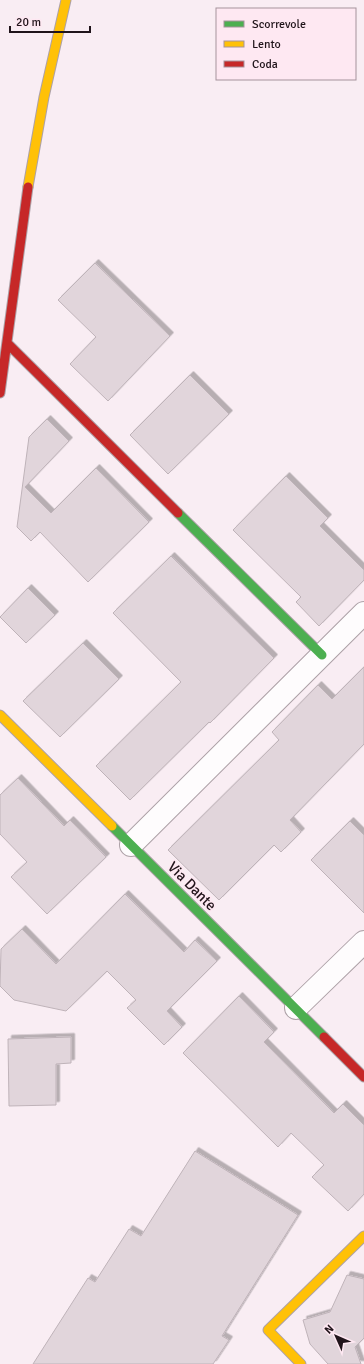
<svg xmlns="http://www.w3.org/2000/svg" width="364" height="1364" font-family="Signika,sans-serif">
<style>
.building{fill:#e1d5db;stroke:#bfb3b9;filter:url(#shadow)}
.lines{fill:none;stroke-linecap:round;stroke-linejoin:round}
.street-casing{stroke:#ada1a7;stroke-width:24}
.fast-casing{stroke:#ada1a7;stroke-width:11}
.slow-casing{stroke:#ada1a7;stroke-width:11}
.jam-casing{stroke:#ada1a7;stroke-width:11}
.street{stroke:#fefcfd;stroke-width:22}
.fast{stroke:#4caf50;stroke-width:9}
.slow{stroke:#ffc107;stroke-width:9}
.jam{stroke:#c62828;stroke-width:9}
.labels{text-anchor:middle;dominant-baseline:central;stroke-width:3;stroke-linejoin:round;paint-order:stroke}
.street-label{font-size:15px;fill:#20141a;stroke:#fee8f2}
</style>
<defs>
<filter id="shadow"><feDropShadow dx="3.5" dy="-3.5" stdDeviation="0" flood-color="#0004"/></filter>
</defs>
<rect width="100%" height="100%" fill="#f9edf3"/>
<path class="building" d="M95 263 170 336 108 401 70 364 96 337 58 300Z
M190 375 229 414 168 474 130 435Z
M47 419 69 441 25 487 51 513 96 468 149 522 88 582 40 532 31 541 17 527 29 437Z
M286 476 328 518 320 526 364 570V580L319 626 296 602 301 597 233 530Z
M171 556 274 658 210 723 209 722 130 800 96 766 181 682 113 613Z
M28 588 55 615 26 643 0 617Z
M83 643 119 679 60 737 23 701Z
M364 667V744L290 820 301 832 281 852 274 845 219 900 168 850 279 740 272 732 318 685 332 699Z
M18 778 64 826 70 820 106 857 47 914 11 877 27 862 0 834V795Z
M350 821 364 835V913L311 860Z
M125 894 184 952 195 940 217 961 167 1011 182 1027 164 1045 127 1008 136 1000 107 971 66 1011 14 1000 0 986 1 949 22 929 56 964Z
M239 996 274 1032 264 1042 334 1113 343 1104 364 1125V1194L348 1211 312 1177 324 1165 291 1133 278 1147 183 1053Z
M71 1037V1063L56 1064V1105L9 1106 8 1039Z
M195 1151 298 1215 222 1336 229 1340 213 1364H33L88 1278 95 1282 129 1229 141 1236Z
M347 1275 364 1279V1338L355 1347 361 1364H328L310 1344 303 1320 330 1312Z"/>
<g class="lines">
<defs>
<path id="street" d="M131 845 364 613
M296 1008 364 942"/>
<path id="fast" d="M178 513 322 655
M112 826 324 1037"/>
<path id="slow" d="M28 187 44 97 66 0
M0 715 112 826
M301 1364 268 1330 364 1236"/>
<path id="jam" d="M7 343 178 513
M0 393 28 187
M324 1037 364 1077"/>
</defs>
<use href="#street" class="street-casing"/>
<use href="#fast" class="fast-casing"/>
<use href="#slow" class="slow-casing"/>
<use href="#jam" class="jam-casing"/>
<use href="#street" class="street"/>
<use href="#fast" class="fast"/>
<use href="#slow" class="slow"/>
<use href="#jam" class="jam"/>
</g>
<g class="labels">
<g class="street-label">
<text transform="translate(192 886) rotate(45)">Via Dante</text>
</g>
</g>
<rect x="216" y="8" width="140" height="72" fill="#fee8f2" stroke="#a5939c"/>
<rect x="224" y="21" width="20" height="6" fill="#4caf50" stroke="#a5939c"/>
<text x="252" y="28" font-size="12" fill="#20141a">Scorrevole</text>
<rect x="224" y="41" width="20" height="6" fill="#ffc107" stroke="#a5939c"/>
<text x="252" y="48" font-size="12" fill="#20141a">Lento</text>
<rect x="224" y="61" width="20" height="6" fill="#c62828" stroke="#a5939c"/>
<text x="252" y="68" font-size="12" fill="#20141a">Coda</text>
<g transform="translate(336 1336) rotate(315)" stroke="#fee8f2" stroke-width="3" paint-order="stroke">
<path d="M0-3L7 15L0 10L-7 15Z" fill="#20141a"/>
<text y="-6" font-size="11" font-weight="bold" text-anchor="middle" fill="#20141a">N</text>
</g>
<path d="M10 26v6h80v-6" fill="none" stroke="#20141a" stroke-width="2"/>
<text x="16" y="26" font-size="12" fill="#20141a" stroke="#fee8f2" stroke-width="3" paint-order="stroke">20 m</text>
</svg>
